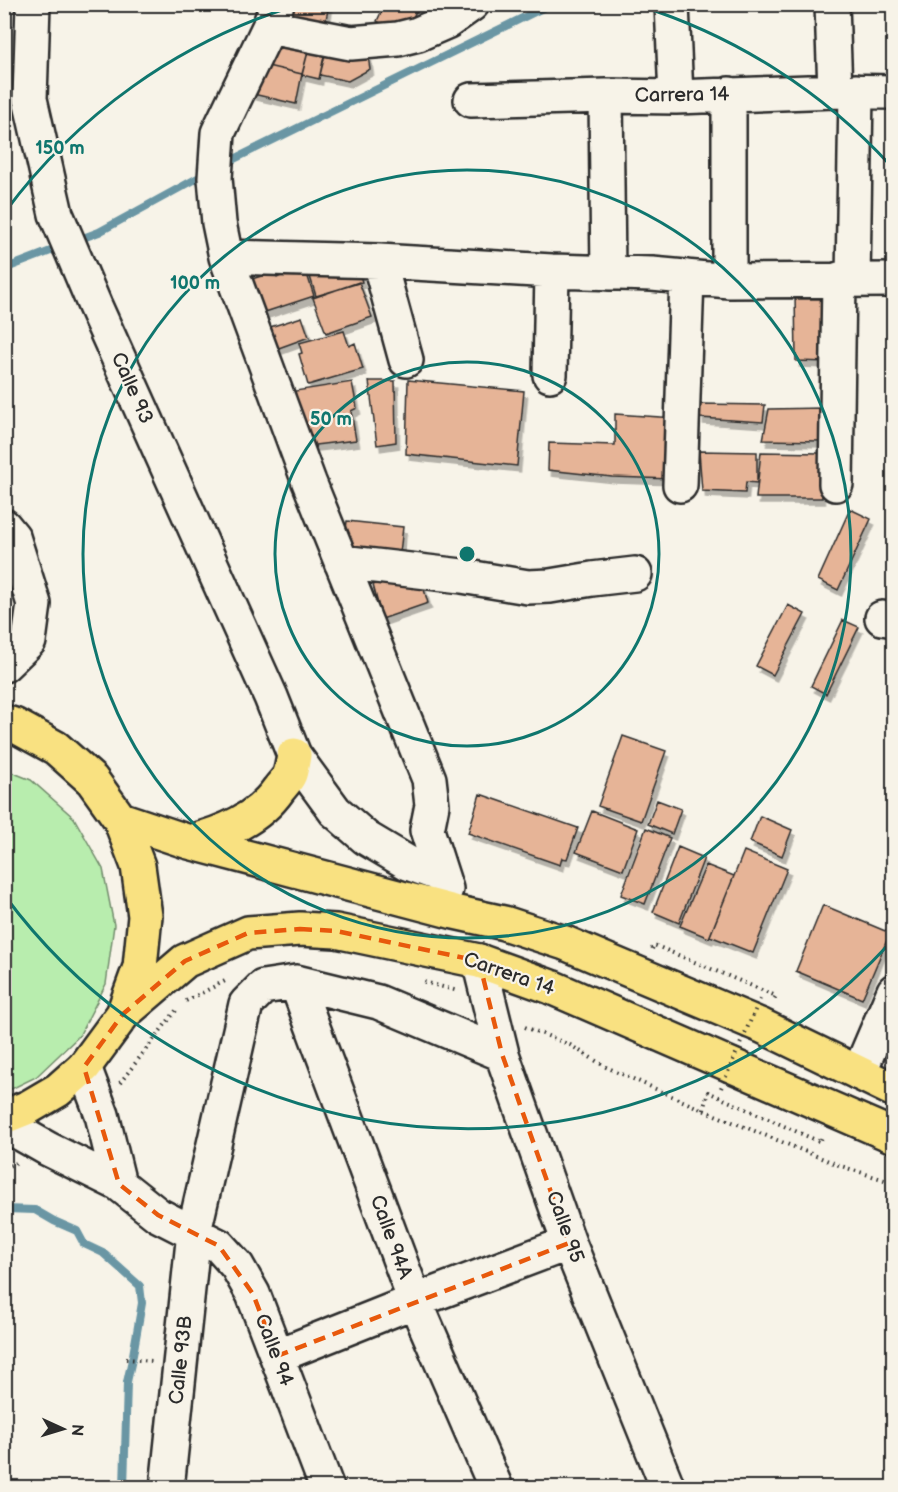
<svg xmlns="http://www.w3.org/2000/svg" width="898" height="1492" font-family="'Balsamiq Sans',sans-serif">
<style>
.green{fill:#b8edae;stroke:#728c6c;stroke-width:1.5}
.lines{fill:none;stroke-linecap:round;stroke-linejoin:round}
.stream{stroke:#6a96a4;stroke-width:8}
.building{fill:#e6b497;stroke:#2b2b2b;stroke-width:1.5;filter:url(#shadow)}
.minor-casing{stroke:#2b2b2b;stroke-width:38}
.highway-casing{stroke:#2b2b2b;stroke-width:38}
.path{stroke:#2b2b2b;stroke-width:4;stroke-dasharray:1.5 4.5;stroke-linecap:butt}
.minor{stroke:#f7f3e8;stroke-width:33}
.highway{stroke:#f9e181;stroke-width:33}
.path-bridge{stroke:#2b2b2b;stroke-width:4;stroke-dasharray:1.5 4.5;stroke-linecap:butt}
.marked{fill:none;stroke:#e8590c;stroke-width:4.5;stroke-dasharray:12 8;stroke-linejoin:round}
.ring{fill:none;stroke:#0f766e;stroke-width:3}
.labels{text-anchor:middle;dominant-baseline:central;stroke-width:4.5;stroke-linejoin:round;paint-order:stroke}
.street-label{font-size:20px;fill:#2b2b2b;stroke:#f7f3e8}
.centre{fill:#0f766e;stroke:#f7f3e8;stroke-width:3}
.ring-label{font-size:18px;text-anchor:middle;font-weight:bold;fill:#0f766e;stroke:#f7f3e8;stroke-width:4.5;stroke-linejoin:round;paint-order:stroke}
</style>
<defs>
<filter id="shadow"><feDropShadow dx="3.5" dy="6" stdDeviation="0" flood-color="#0004"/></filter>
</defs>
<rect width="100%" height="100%" fill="#f7f3e8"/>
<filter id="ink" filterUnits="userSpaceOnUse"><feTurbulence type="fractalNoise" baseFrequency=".0167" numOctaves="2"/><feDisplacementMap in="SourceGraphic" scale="12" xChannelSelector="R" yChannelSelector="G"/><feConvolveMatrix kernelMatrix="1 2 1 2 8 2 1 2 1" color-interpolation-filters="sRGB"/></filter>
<g filter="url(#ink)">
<path class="green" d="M4 769 31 780 74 818 103 869 114 925 106 984 79 1036 36 1077 5 1092Z"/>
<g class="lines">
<path class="stream" d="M224 164 551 4
M75 241 99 232 205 174
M4 269 61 247
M4 1209 35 1210 54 1221 77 1231 84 1244 103 1253 140 1286 142 1303 133 1355 127 1382 124 1488"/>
</g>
<path class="building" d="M282 4 329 5 323 34 277 24Z
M385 4H419L405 35 377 21Z
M265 37 309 48 302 74 259 64Z
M309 48 325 52 319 79 302 75Z
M326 51 368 56 370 69 348 81 320 75Z
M259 64 302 74 296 104 253 94Z
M308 270 359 273 362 282 316 296Z
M306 271 314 296 256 315 245 281 275 272 277 278 288 273 290 276Z
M359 282 372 317 326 333 313 298Z
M795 293H833L828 362 796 361Z
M302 317 309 337 276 349 270 327Z
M344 331 349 346 355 343 363 369 308 385 299 354 302 353 299 343Z
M408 380 524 391 517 466 406 454Z
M369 381H395L396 442 377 445Z
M352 382 357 408 351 411 356 440 307 446 295 391Z
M699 404 765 405 763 422 700 418Z
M823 408 821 441 763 440 769 409Z
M615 414 675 418 671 479 612 477 548 470 549 443 615 445Z
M699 451 757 452V483L746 482 745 493 702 491Z
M761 452 820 453 822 498H756Z
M850 509 871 519 838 590 818 580Z
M347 521 403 527 400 553 344 547Z
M406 575 423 586 428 603 382 619 373 585Z
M788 605 805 614 773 675 756 666Z
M843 620 859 627 826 694 811 686Z
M623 736 666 751 641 821 598 806Z
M480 794 578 828 567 859 562 858 560 865 468 833Z
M657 800 681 809 672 834 648 824Z
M592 811 638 829 623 870 576 852Z
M760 816 792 830 782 856 750 842Z
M646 828 670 838 645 904 621 895Z
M678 847 704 858 679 923 653 912Z
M744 851 787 869 753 953 710 936Z
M706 865 734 876 709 938 680 926Z
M823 905 890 933 862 999 796 971Z"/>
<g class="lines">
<defs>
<path id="minor" d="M33 4 30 99 56 214 95 306 271 697 294 755 335 811 366 838 408 863 441 875
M277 4 269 27 218 133 215 178 219 223 226 257 309 482 429 779 432 805 427 830 446 889
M672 4 676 97
M832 4 835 91
M269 27 351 43 398 39 418 34 448 21 472 4
M606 96 608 273
M471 100 606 96 676 97 835 91 894 92
M226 257 379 261 552 271 652 274 729 281 894 280
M379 261 406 360
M853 280 856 91
M729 281V94
M550 375 552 271
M836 484 839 279
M680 485 687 277
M4 526 13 537 34 604 29 641 4 665
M341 562 462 576 528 587 550 586 592 579 635 574
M882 618 894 620
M479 961 502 1054 569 1243 668 1488
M296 982 415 1301 496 1488
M84 1067 102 1115 119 1184
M859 1073 894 991
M4 1124 48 1149 119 1184 158 1215 219 1246 237 1266 253 1294 327 1488
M277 1356 415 1301 569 1243
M167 1488 194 1232 246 1004 263 987 296 982 378 1002 502 1054"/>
<path id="highway" d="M4 722 14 725 56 748 92 780 120 819 138 866 145 916 140 967 123 1014 84 1067 58 1090 29 1107 4 1117
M120 819 189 842 454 912 504 923 565 943 762 1026 894 1090
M189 842C224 833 258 819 279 789 283 784 288 779 290 774 292 768 293 761 294 755
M123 1014 185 961 248 933 300 929 336 931 479 961 551 987 894 1136"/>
</defs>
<use href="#minor" class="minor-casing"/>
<use href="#highway" class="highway-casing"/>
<path class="path" d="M652 949 654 945 776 996 773 1001
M424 982 458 991
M186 1001 227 980
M525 1027 570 1045 606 1067 703 1110 841 1166 894 1183
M120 1083 178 1008
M703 1110 708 1092 820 1142 822 1137
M4 1168 16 1163
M126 1359 153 1361"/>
<use href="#minor" class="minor"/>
<use href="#highway" class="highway"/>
<path class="path-bridge" d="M721 1088 760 999"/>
</g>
</g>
<path class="marked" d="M300 929 336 931 479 961 502 1054 569 1243 277 1356 253 1294 219 1246 158 1215 119 1184 84 1067 123 1014 185 961 248 933Z"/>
<g class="ring">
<circle cx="467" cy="554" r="192"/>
<circle cx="467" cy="554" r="384"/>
<path d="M891 942A575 575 0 0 1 5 896M5 212A575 575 0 0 1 294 6M640 6A575 575 0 0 1 891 166"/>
</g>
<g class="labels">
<g class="street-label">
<text transform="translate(682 95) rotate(-1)">Carrera 14</text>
<text transform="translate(132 388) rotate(66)">Calle 93</text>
<text transform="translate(509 974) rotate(19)">Carrera 14</text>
<text transform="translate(565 1227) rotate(70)">Calle 95</text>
<text transform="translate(391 1237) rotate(70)">Calle 94A</text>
<text transform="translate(274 1350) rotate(69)">Calle 94</text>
<text transform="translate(181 1360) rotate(-84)">Calle 93B</text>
</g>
</g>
<circle cx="467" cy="554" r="9" class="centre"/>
<g class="ring-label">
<text x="60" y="154">150 m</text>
<text x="195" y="289">100 m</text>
<text x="331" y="425">50 m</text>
</g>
<rect width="898" height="1492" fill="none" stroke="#f7f3e8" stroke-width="24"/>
<rect x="12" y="12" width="874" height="1468" fill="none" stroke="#2b2b2b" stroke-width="2" filter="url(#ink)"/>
<g transform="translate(63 1429) rotate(94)" stroke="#f7f3e8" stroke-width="4.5" paint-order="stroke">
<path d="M0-4.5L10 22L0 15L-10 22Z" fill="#2b2b2b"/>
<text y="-9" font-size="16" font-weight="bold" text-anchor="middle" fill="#2b2b2b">N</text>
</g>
</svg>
